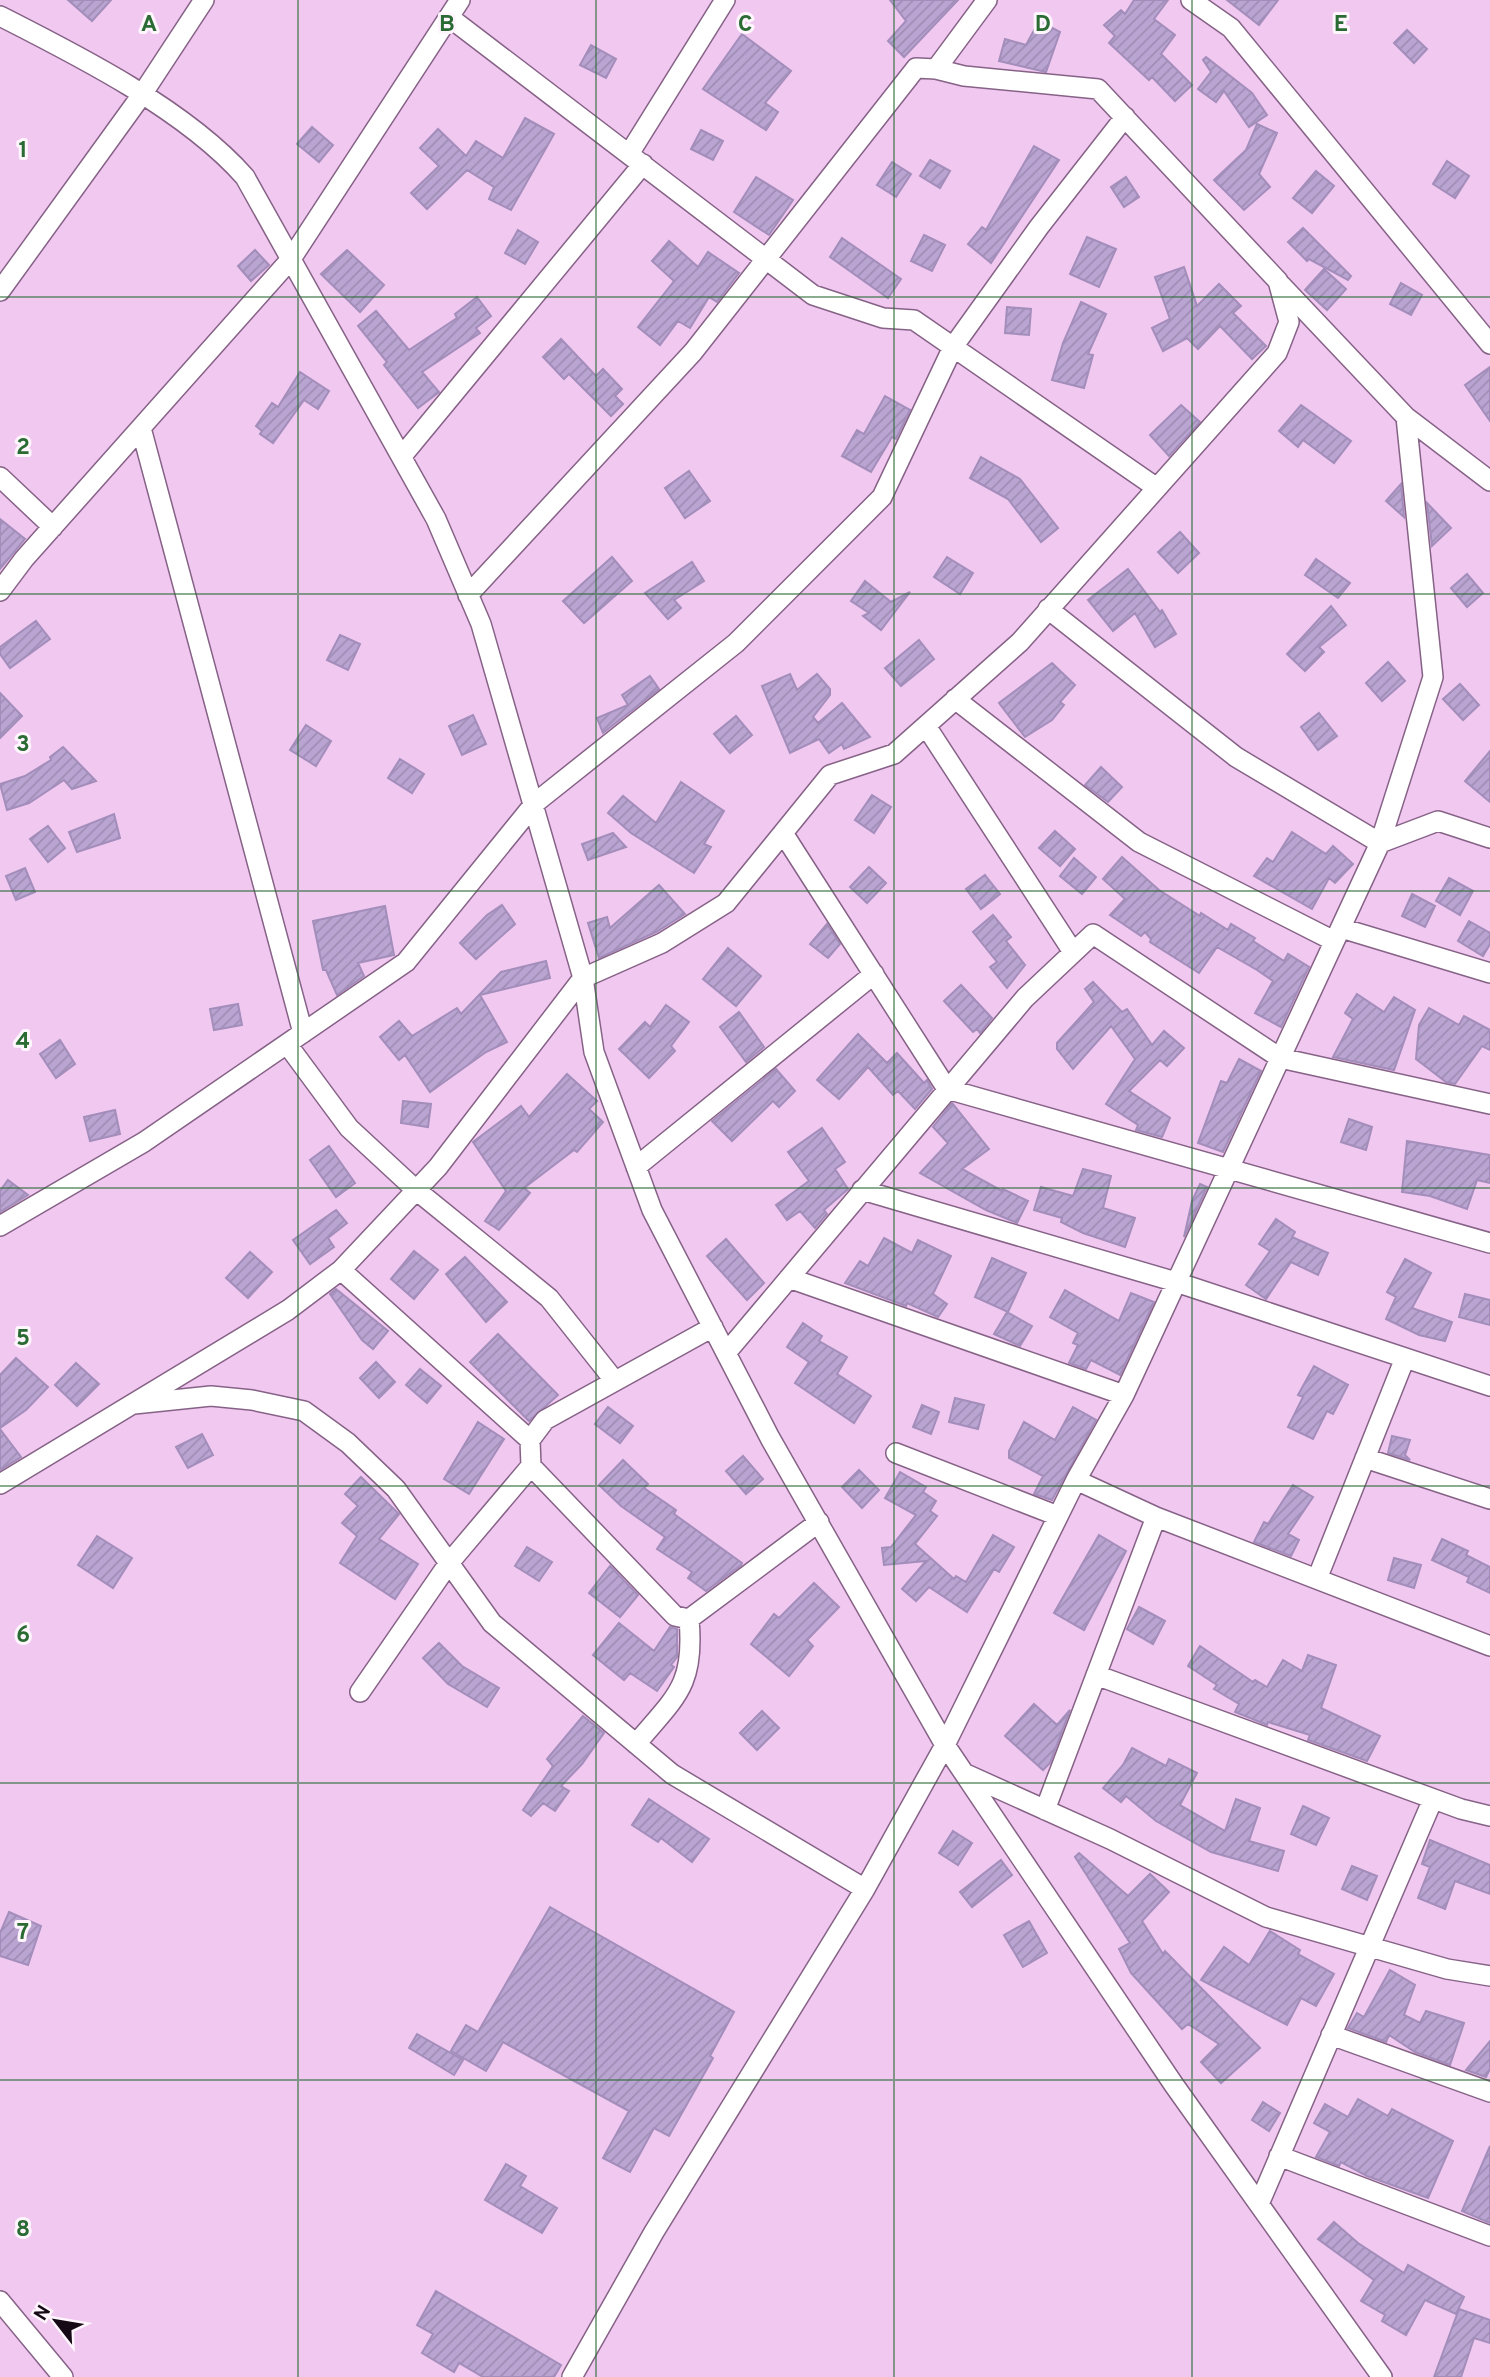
<svg xmlns="http://www.w3.org/2000/svg" width="1490" height="2377" font-family="Overpass,sans-serif">
<style>
.building{fill:url(#building-hatch);stroke:#a38dba;stroke-width:2}
.lines{fill:none;stroke-linecap:round;stroke-linejoin:round}
.street-casing{stroke:#866286;stroke-width:22}
.street{stroke:#fff;stroke-width:19}
.grid{fill:none;stroke:#2a6a33;stroke-width:2;stroke-opacity:0.55}
.grid-label{font-size:23px;text-anchor:middle;font-weight:bold;fill:#2a6a33;stroke:#fef5fd;stroke-width:6;stroke-linejoin:round;paint-order:stroke}
</style>
<defs>
<pattern id="building-hatch" width="6" height="6" patternUnits="userSpaceOnUse" patternTransform="scale(1.75)"><rect width="6" height="6" fill="#baa5d2"/><path d="M-1 1l2-2M0 6l6-6M5 7l2-2" fill="none" stroke="#9f8db4"/></pattern>
</defs>
<rect width="100%" height="100%" fill="#f0c8f0"/>
<path class="building" d="M68 0H111L92 21Z
M890 0H958L904 57 888 41 906 21Z
M1134 0H1168L1154 19 1175 35 1161 54 1192 85 1175 101 1152 77 1149 80 1109 43 1115 36 1104 25 1121 10 1125 14Z
M1227 0H1278L1259 25Z
M1039 21 1060 32 1046 72 999 61 1005 39 1026 45Z
M1407 30 1427 49 1414 63 1394 43Z
M742 34 791 71 765 103 778 112 766 130 703 89Z
M591 45 616 59 606 78 580 65Z
M1206 57 1252 93 1267 115 1249 127 1224 91 1216 102 1198 89 1211 72 1203 60Z
M525 118 554 134 511 210 489 199 494 187 467 170 427 209 411 193 439 166 420 148 438 129 466 156 476 141 503 158Z
M1257 124 1277 133 1259 174 1270 187 1244 210 1214 180 1246 150Z
M312 127 333 145 319 162 297 144Z
M701 130 723 141 713 160 691 149Z
M1034 146 1059 160 991 263 968 244 982 227 986 230Z
M930 160 950 171 940 188 920 176Z
M1447 161 1469 176 1455 198 1433 184Z
M892 162 911 174 896 197 877 185Z
M1316 171 1334 186 1312 213 1293 198Z
M756 177 793 200 769 235 734 212Z
M1126 177 1139 197 1124 207 1111 187Z
M1303 228 1351 276 1348 280 1309 259 1307 261 1288 242Z
M518 230 538 242 525 264 505 253Z
M924 235 945 245 932 271 911 261Z
M1087 237 1116 249 1099 287 1070 274Z
M842 238 901 279 888 298 830 257Z
M669 241 698 267 708 252 739 273 717 302 709 297 690 328 678 321 660 345 638 327 674 281 652 261Z
M255 250 269 265 251 281 238 266Z
M347 250 384 285 360 312 321 274Z
M1184 267 1197 306 1219 284 1241 306 1233 313 1266 346 1252 359 1220 326 1198 349 1187 338 1163 351 1152 328 1170 319 1155 277Z
M1324 269 1346 289 1327 310 1305 290Z
M1401 283 1422 295 1411 315 1390 304Z
M477 297 491 316 476 328 480 333 422 372 439 392 418 408 384 365 387 362 358 326 376 311 409 350 457 318 455 314Z
M1081 302 1106 314 1088 354 1093 355 1084 388 1052 380 1063 343Z
M1007 307 1031 309 1029 335 1005 333Z
M561 339 596 376 603 369 622 389 615 396 623 404 611 416 569 374 564 379 543 357Z
M1490 367V421L1465 385Z
M300 372 329 391 318 409 304 400 273 443 260 434 262 431 256 426 272 403 278 407Z
M885 396 910 410 896 439 892 437 871 472 842 456 857 430 864 434Z
M1181 405 1200 422 1169 456 1150 435Z
M1301 405 1351 441 1334 463 1303 440 1298 447 1279 431Z
M981 457 1020 479 1058 528 1041 542 1008 499 970 478Z
M689 471 710 501 685 518 665 488Z
M1401 484 1404 517 1386 501Z
M1427 503 1451 528 1432 546Z
M0 519 25 539 0 569Z
M1180 532 1199 553 1178 573 1158 552Z
M612 557 632 581 584 623 563 601Z
M947 557 973 573 960 594 934 577Z
M1316 559 1350 583 1338 598 1305 575Z
M692 562 704 581 674 600 681 608 668 619 645 593Z
M1128 569 1160 612 1162 610 1176 634 1155 647 1135 613 1113 631 1088 600Z
M1467 574 1483 593 1467 607 1451 588Z
M865 581 891 602 910 592 881 630 863 616 869 613 851 601Z
M1331 606 1346 625 1319 647 1324 652 1305 671 1287 654Z
M36 621 50 639 10 668 0 654V647Z
M340 635 360 644 348 670 327 660Z
M919 640 934 659 901 686 885 668Z
M1388 662 1405 681 1382 701 1366 683Z
M1052 663 1075 685 1060 702 1064 705 1052 720 1025 737 999 703Z
M790 674 797 690 817 674 830 689V695L813 717 818 723 842 703 870 737 844 749 842 744 829 753 819 739 790 753 762 686Z
M650 676 659 689 603 733 597 718 628 705 622 695Z
M1460 684 1479 705 1463 720 1443 699Z
M0 693 22 716 0 738Z
M1319 713 1337 736 1318 750 1301 727Z
M473 715 486 744 462 755 449 726Z
M736 716 752 735 730 753 714 734Z
M306 725 331 741 316 766 290 750Z
M63 747 96 781 72 789 64 780 29 803 7 810 0 784 25 776 51 760 50 757Z
M1490 751V802L1465 781Z
M400 759 424 774 412 793 388 778Z
M1101 767 1122 787 1108 802 1085 785Z
M681 782 724 811 704 844 711 847 694 873 631 833 608 813 623 796 656 823Z
M872 795 891 807 874 833 855 820Z
M114 814 120 838 77 852 69 832Z
M48 826 65 848 48 862 30 839Z
M1055 831 1075 849 1060 866 1039 848Z
M1292 832 1326 854 1333 846 1353 864 1335 883 1329 878 1312 909 1254 876 1267 858 1273 862Z
M613 833 626 847 588 860 582 844Z
M1122 857 1159 890 1200 916 1201 913 1228 930 1231 924 1255 938 1253 941 1284 961 1288 954 1309 967 1281 1027 1255 1013 1273 981 1257 970 1217 947 1199 973 1150 942 1151 939 1145 932 1141 936 1110 915 1125 899 1103 879Z
M1074 858 1096 877 1082 894 1060 876Z
M869 867 886 883 867 903 850 887Z
M25 868 35 892 16 900 6 876Z
M985 875 1000 894 981 909 966 889Z
M1449 878 1473 891 1460 915 1436 901Z
M659 885 685 914 656 932 599 958 588 923 607 917 610 928Z
M1412 894 1435 906 1425 927 1402 916Z
M502 905 515 924 476 959 460 943 487 915Z
M385 906 394 955 358 963 364 976 337 995 326 970H323L313 921Z
M993 915 1011 937 1006 941 1025 965 1007 988 990 967 997 962 973 932Z
M1469 921 1490 933V944L1483 956 1458 941Z
M827 924 840 944 828 958 810 944Z
M728 948 761 976 736 1006 703 979Z
M546 961 550 978 480 995 507 1042 486 1052 430 1092 405 1055 399 1060 380 1037 399 1021 412 1036 457 1008 461 1014 501 972Z
M1093 982 1122 1012 1127 1009 1152 1045 1164 1031 1184 1048 1167 1066 1160 1060 1129 1091 1170 1118 1162 1137 1136 1130 1138 1125 1106 1104 1135 1059 1111 1026 1073 1069 1057 1049V1043L1094 1002 1085 989Z
M961 985 992 1018 980 1033 977 1029 973 1032 944 1001Z
M1357 994 1384 1012 1394 997 1415 1010 1394 1070 1333 1057 1353 1019 1345 1013Z
M238 1004 242 1025 214 1030 210 1009Z
M666 1005 689 1022 671 1046 675 1051 649 1078 619 1049 645 1022 650 1027Z
M1429 1008 1459 1025 1464 1016 1490 1030V1050L1482 1046 1455 1084 1446 1082 1416 1059 1419 1025Z
M739 1012 764 1047 746 1062 720 1027Z
M858 1034 887 1063 897 1053 924 1083 927 1080 932 1089 915 1109 898 1091 893 1095 868 1067 839 1099 817 1080Z
M60 1040 75 1064 56 1078 40 1054Z
M1239 1059 1261 1071 1223 1152 1198 1143 1221 1081 1227 1083Z
M776 1069 795 1091 779 1107 773 1101 732 1141 712 1121Z
M567 1074 597 1101 589 1109 603 1122 577 1152 574 1150 524 1188 530 1193 499 1230 485 1221 506 1191 473 1142 521 1106 529 1117Z
M403 1101 431 1104 428 1127 401 1123Z
M952 1103 989 1149 962 1169 1002 1191 1003 1189 1028 1201 1017 1223 986 1210 920 1173 948 1143 933 1127Z
M115 1110 120 1134 90 1141 84 1117Z
M1349 1119 1372 1127 1366 1150 1341 1142Z
M822 1128 845 1162 835 1169 848 1189 824 1210 827 1214 815 1228 800 1211 787 1220 776 1205 809 1181 788 1152Z
M1407 1141 1490 1155V1183L1477 1180 1467 1209 1430 1196 1402 1192Z
M329 1146 355 1183 336 1197 310 1160Z
M1083 1169 1111 1176 1103 1208 1135 1218 1125 1247 1083 1233 1061 1222 1062 1218 1034 1210 1041 1187 1073 1196Z
M8 1180 28 1195 0 1212V1191Z
M1200 1184 1207 1187 1184 1237 1192 1201Z
M336 1210 347 1223 328 1238 334 1247 310 1264 293 1240Z
M1276 1219 1295 1232 1292 1237 1328 1253 1318 1275 1291 1262 1266 1299 1246 1285 1270 1251 1259 1244Z
M884 1238 912 1253 918 1240 951 1256 933 1294 947 1304 938 1317 907 1303 906 1306 845 1283 860 1261 868 1266Z
M726 1239 764 1283 747 1300 707 1256Z
M414 1251 438 1270 414 1299 391 1279Z
M250 1252 272 1272 248 1298 226 1278Z
M465 1257 507 1302 486 1322 446 1274Z
M992 1258 1026 1273 1008 1312 975 1297Z
M1405 1259 1431 1273 1412 1308 1452 1322 1445 1341 1419 1335 1386 1319 1396 1297 1387 1292Z
M336 1289 388 1331 373 1349 362 1340 330 1294Z
M1065 1290 1119 1321 1131 1293 1154 1302 1120 1375 1091 1360 1086 1369 1069 1363 1078 1345 1073 1343 1078 1333 1050 1317Z
M1465 1294 1490 1300V1325L1459 1317Z
M1007 1312 1032 1326 1020 1346 994 1334Z
M803 1323 822 1336 819 1341 847 1357 837 1374 871 1396 854 1423 795 1383 809 1362 787 1347Z
M498 1334 558 1395 529 1421 470 1362Z
M16 1358 48 1387 26 1410 0 1428V1375Z
M376 1362 395 1382 379 1398 360 1378Z
M76 1363 99 1384 77 1406 55 1385Z
M1314 1366 1348 1385 1333 1414 1327 1411 1313 1439 1288 1427 1303 1397 1298 1395Z
M420 1369 441 1386 427 1403 406 1385Z
M955 1398 984 1405 978 1429 949 1422Z
M922 1405 939 1412 931 1434 913 1427Z
M608 1407 633 1426 620 1443 595 1424Z
M1073 1407 1096 1420 1052 1500 1034 1494 1043 1476 1009 1458V1451L1024 1422 1055 1440Z
M478 1422 504 1439 469 1494 444 1479Z
M0 1429 21 1457 0 1470Z
M202 1434 213 1455 188 1468 176 1447Z
M1392 1436 1410 1440 1405 1455 1410 1460 1388 1453Z
M743 1456 763 1479 746 1494 726 1471Z
M623 1460 648 1484 644 1488 676 1510 674 1514 742 1563 741 1565 706 1591 688 1578 692 1572 657 1549 665 1537 621 1506 599 1485Z
M859 1470 879 1490 862 1508 842 1487Z
M900 1472 926 1487 923 1492 936 1501 930 1511 937 1516 915 1544 954 1579 956 1576 966 1582 993 1535 1014 1547 999 1572 994 1569 967 1612 929 1587 916 1601 902 1589 926 1561 884 1565 882 1548 891 1547 916 1515 885 1498Z
M361 1477 399 1514 379 1539 418 1564 395 1599 340 1563 357 1536 342 1523 358 1506 345 1494Z
M1293 1485 1313 1497 1288 1534 1299 1540 1291 1556 1254 1542 1264 1522 1268 1524Z
M1099 1535 1126 1551 1084 1630 1054 1613Z
M97 1536 132 1558 113 1588 78 1565Z
M1442 1539 1468 1551 1466 1555 1490 1567V1593L1467 1582 1469 1577 1432 1560Z
M527 1547 552 1562 539 1581 515 1566Z
M1394 1558 1421 1565 1414 1588 1388 1580Z
M610 1566 638 1595 620 1617 589 1593Z
M814 1583 839 1607 807 1640 813 1646 789 1676 751 1644 774 1614 779 1618Z
M1139 1607 1165 1621 1153 1644 1127 1629Z
M619 1623 654 1651 670 1627 677 1629V1657L671 1665 674 1667 657 1691 630 1673 624 1680 593 1655Z
M439 1643 462 1666 499 1688 487 1707 448 1684 423 1658Z
M1200 1646 1253 1682 1255 1680 1267 1687 1283 1660 1302 1671 1308 1655 1336 1665 1321 1708 1380 1736 1367 1761 1308 1740 1310 1735 1268 1722 1267 1725 1235 1712 1239 1704 1214 1689 1217 1685 1188 1666Z
M1034 1704 1057 1725 1070 1710 1050 1763 1043 1770 1005 1736Z
M762 1711 779 1728 757 1750 740 1733Z
M583 1716 604 1733 582 1764 561 1786 569 1791 555 1811 543 1803 531 1816 523 1810 553 1766 547 1759Z
M1132 1748 1166 1766 1169 1759 1197 1773 1180 1805 1225 1831 1236 1799 1260 1808 1249 1841 1284 1851 1278 1871 1211 1852 1156 1821 1126 1796 1121 1802 1103 1788 1123 1765Z
M649 1799 709 1839 692 1862 661 1838 658 1842 632 1825Z
M1303 1806 1329 1818 1316 1845 1291 1834Z
M953 1831 972 1843 958 1865 939 1853Z
M1430 1840 1490 1865V1894L1455 1881 1445 1909 1418 1898 1430 1867 1422 1864Z
M1079 1853 1128 1896 1150 1874 1169 1892 1142 1921 1163 1954 1165 1951 1260 2048 1221 2083 1201 2062 1219 2044 1188 2024 1182 2029 1131 1973 1119 1949 1130 1943 1075 1857Z
M1001 1860 1012 1875 972 1907 960 1892Z
M1352 1866 1377 1876 1367 1900 1342 1889Z
M550 1907 734 2012 710 2056 713 2058 669 2136 654 2128 630 2172 603 2158 629 2111 503 2042 486 2071 451 2051 466 2025 478 2032Z
M9 1912 41 1926 28 1965 0 1956V1933Z
M1029 1921 1047 1953 1023 1967 1004 1935Z
M1270 1931 1300 1950 1298 1954 1334 1974 1316 2006 1301 1998 1287 2025 1201 1980 1224 1947 1249 1965Z
M1390 1970 1415 1985 1404 2015 1420 2023 1426 2011 1464 2023 1450 2065 1415 2052 1389 2035 1386 2042 1348 2028 1357 2013 1364 2017Z
M417 2034 463 2060 454 2075 409 2048Z
M1490 2041V2069L1486 2077 1466 2070Z
M1358 2099 1388 2116 1392 2109 1453 2141 1428 2198 1367 2176 1341 2162 1339 2166 1316 2157 1330 2132 1314 2123 1325 2104 1348 2117Z
M1263 2102 1280 2113 1269 2131 1252 2120Z
M1490 2146V2223L1462 2211Z
M506 2164 526 2176 520 2186 557 2208 542 2233 485 2200Z
M1334 2222 1358 2243 1404 2273 1408 2265 1464 2297 1456 2314 1425 2300 1406 2335 1382 2321 1385 2315 1361 2301 1374 2280 1318 2239Z
M436 2291 561 2365 554 2377H483L459 2363 454 2372 422 2353 433 2334 417 2325Z
M1459 2309 1490 2320V2343L1474 2338 1461 2377H1434Z"/>
<g class="lines">
<defs>
<path id="street" d="M1191 0 1231 28 1490 344
M0 16C79 56 186 110 245 177L436 519 481 624 583 978 594 1052 652 1210 770 1438 945 1745 1174 2085 1382 2377
M449 17 813 295 883 318 914 320 1157 488
M936 69 987 0
M629 154 725 0
M1281 285 1406 417 1490 481
M0 291 141 96 204 0
M141 428 303 1033
M402 456 643 164
M0 477 53 527
M0 591 24 559 291 259 460 0
M1048 609 1236 757 1380 843 1438 821 1490 838
M955 699 1139 842 1334 941
M926 726 1073 952
M783 833 947 1089 1490 1243
M1341 928 1490 973
M287 1044 349 1128 416 1190 549 1298 614 1380
M636 1167 874 974
M862 1190 1176 1282 1490 1386
M0 1226 144 1142 406 962 535 803 736 643 882 497 953 347 1039 227 1125 117
M341 1270 530 1440
M789 1278 1124 1395
M713 1327 545 1420 530 1440 531 1466 675 1616 689 1619 819 1522
M726 1353 1025 998 1093 934 1280 1058 1490 1104
M134 1404 211 1396 252 1400 304 1411 348 1443 396 1489 492 1623 672 1774 865 1889
M896 1453 1058 1516
M1365 1458 1490 1499
M0 1484 288 1310 341 1270 438 1167 583 978 662 943 726 903 830 775 894 754 1020 642 1277 353 1289 322 1278 281 1098 89 964 76 936 69 916 68 693 352 468 595
M1156 1517 1490 1646
M1317 1579 1405 1358
M1096 1675 1461 1809 1490 1816
M360 1692 449 1563 531 1466
M636 1744C676 1696 695 1686 689 1619
M968 1775 1110 1839 1266 1917 1447 1969 1490 1976
M1045 1810 1156 1517 1076 1480
M1331 2035 1490 2092
M1279 2156 1490 2236
M1259 2204 1433 1799
M0 2301 63 2377
M572 2377 654 2232 865 1889 945 1745 1076 1480 1124 1395 1380 843 1433 677 1406 417"/>
</defs>
<use href="#street" class="street-casing"/>
<use href="#street" class="street"/>
</g>
<path class="grid" d="M298 0V2377M596 0V2377M894 0V2377M1192 0V2377M0 297H1490M0 594H1490M0 891H1490M0 1188H1490M0 1486H1490M0 1783H1490M0 2080H1490"/>
<g class="grid-label">
<text x="149" y="31">A</text>
<text x="447" y="31">B</text>
<text x="745" y="31">C</text>
<text x="1043" y="31">D</text>
<text x="1341" y="31">E</text>
<text x="23" y="157">1</text>
<text x="23" y="454">2</text>
<text x="23" y="751">3</text>
<text x="23" y="1048">4</text>
<text x="23" y="1345">5</text>
<text x="23" y="1642">6</text>
<text x="23" y="1939">7</text>
<text x="23" y="2236">8</text>
</g>
<g transform="translate(56 2321) rotate(301)" stroke="#fef5fd" stroke-width="5" paint-order="stroke">
<path d="M0-5L12 26L0 18L-12 26Z" fill="#160916"/>
<text y="-10" font-size="19" font-weight="bold" text-anchor="middle" fill="#160916">N</text>
</g>
</svg>
